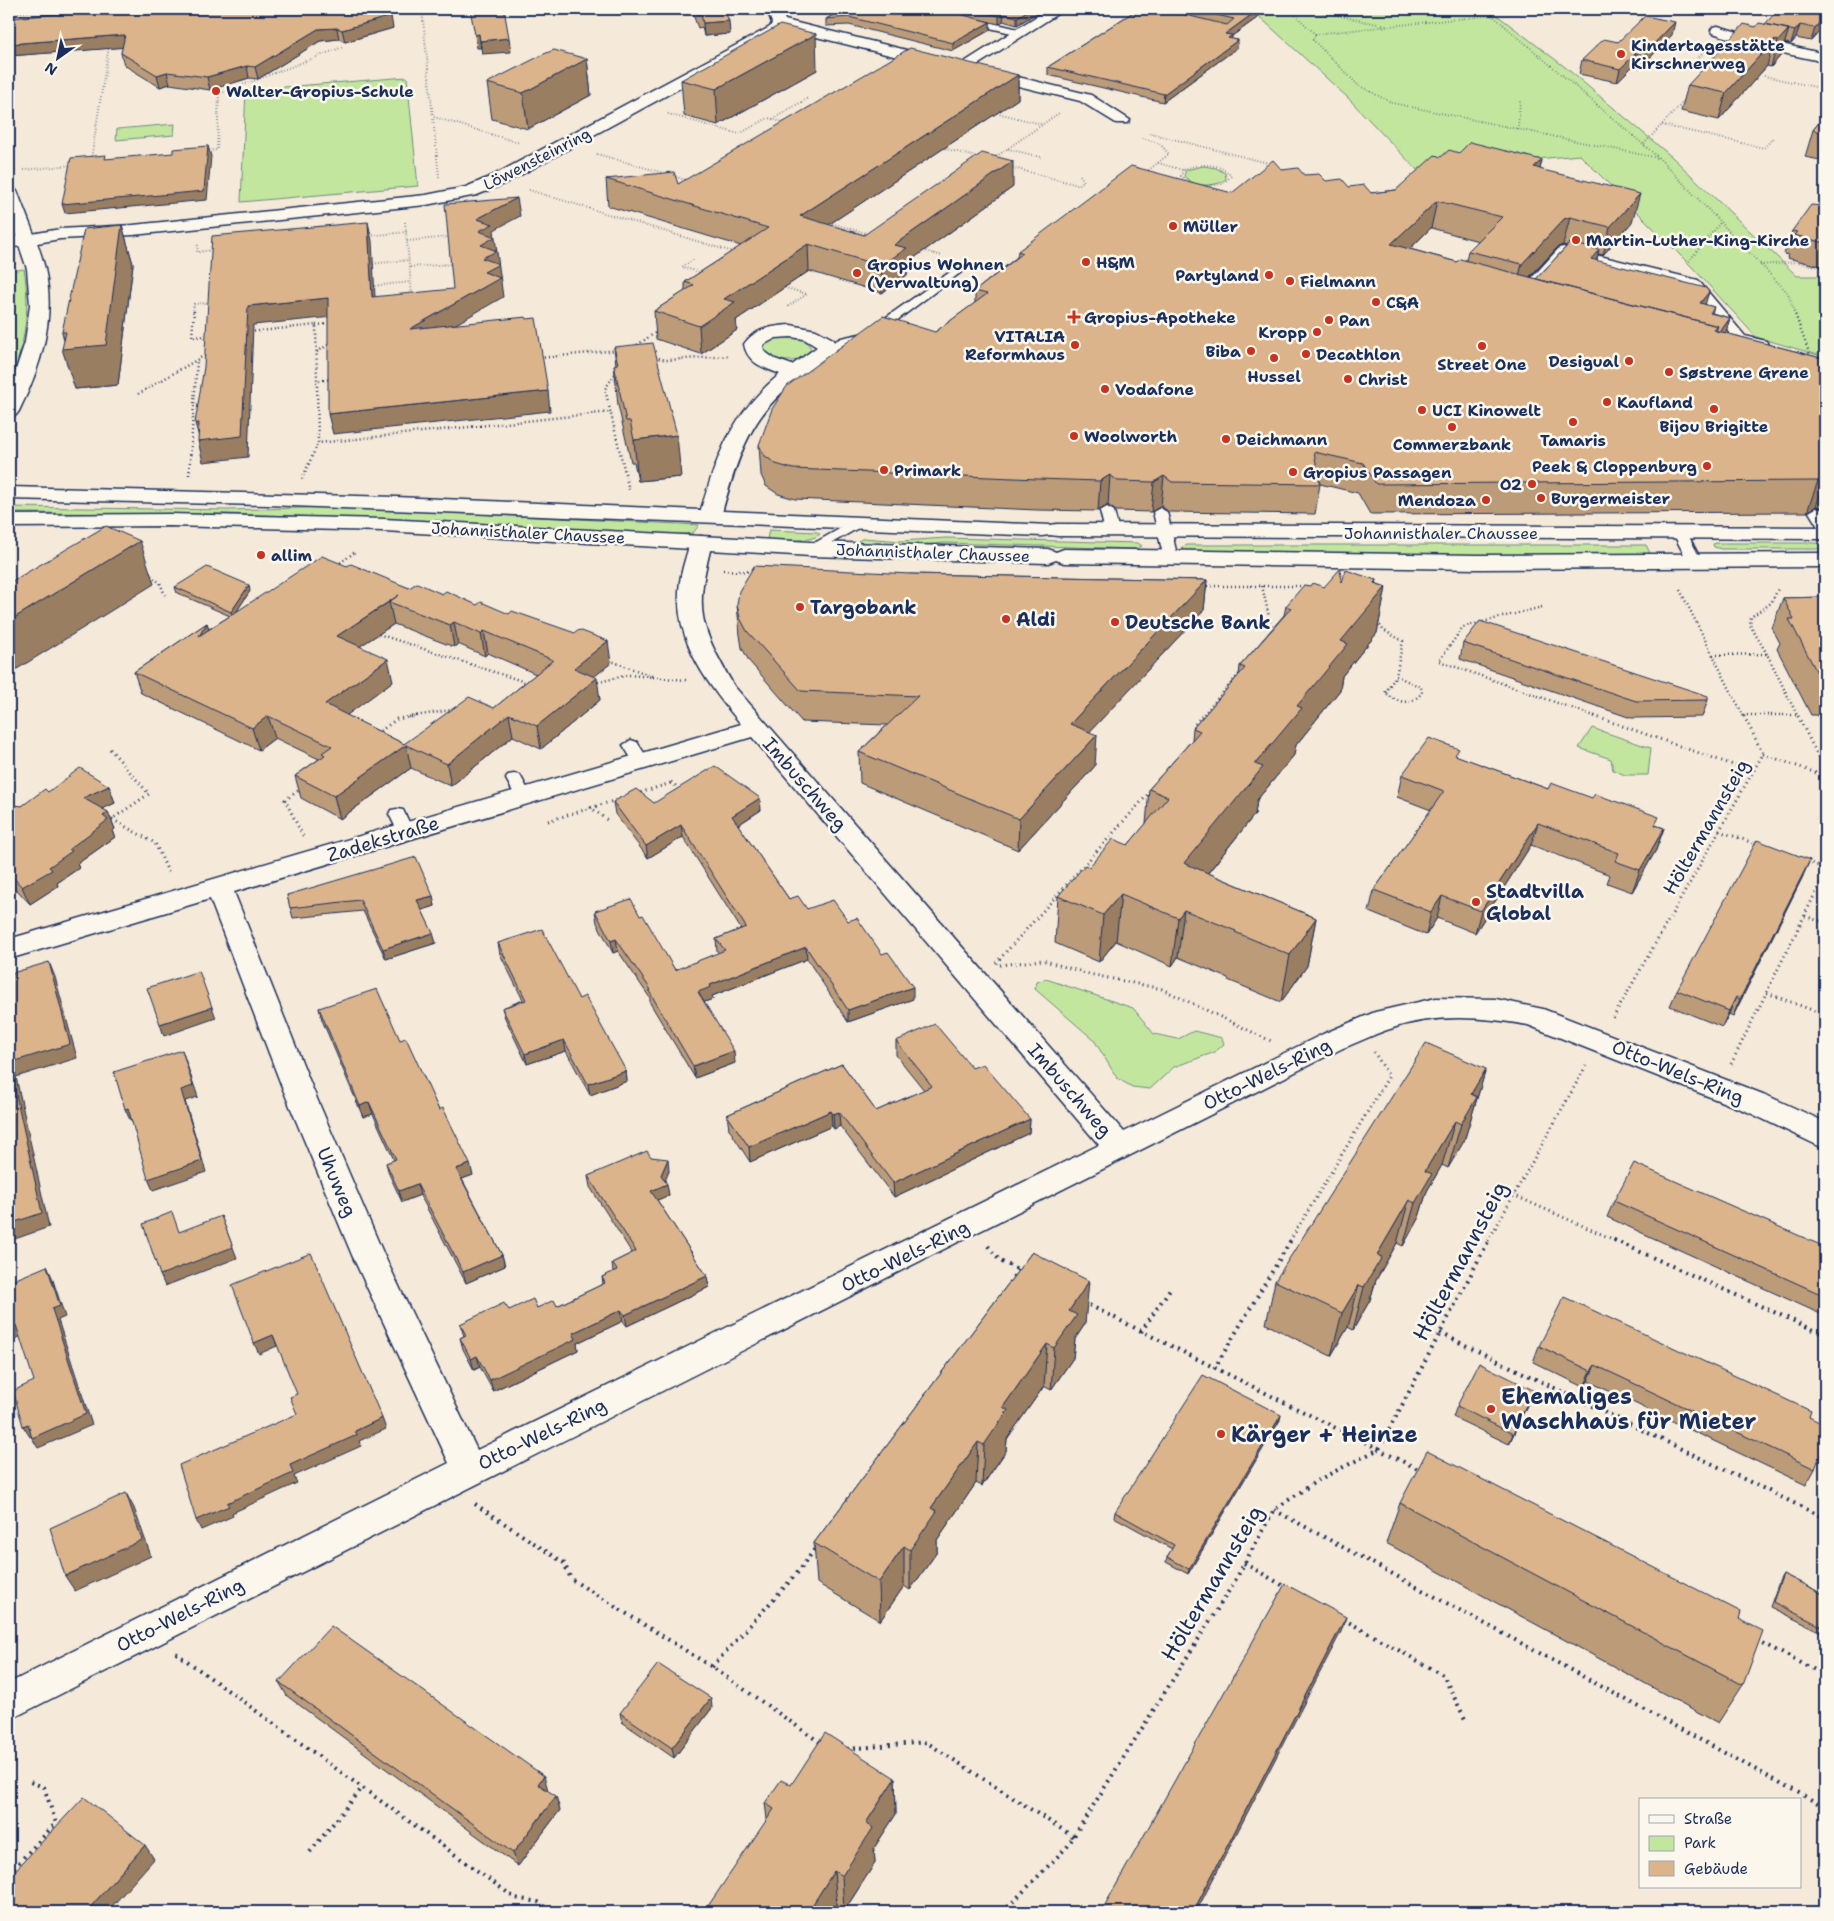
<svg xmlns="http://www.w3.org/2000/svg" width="1834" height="1921" font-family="'Shantell Sans',sans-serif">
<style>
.green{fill:#c3e69f;stroke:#6f8a7e}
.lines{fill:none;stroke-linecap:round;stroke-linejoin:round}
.lane-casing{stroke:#1b2f5e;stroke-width:3}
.street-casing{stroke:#1b2f5e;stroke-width:3}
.secondary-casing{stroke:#1b2f5e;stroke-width:3}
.path-far3{stroke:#1b2f5e;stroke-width:2;stroke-dasharray:0.5 2.5;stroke-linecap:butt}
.path-far2{stroke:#1b2f5e;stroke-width:2.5;stroke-dasharray:1 3;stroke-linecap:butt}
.path-far1{stroke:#1b2f5e;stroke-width:3;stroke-dasharray:1 4;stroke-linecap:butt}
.path{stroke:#1b2f5e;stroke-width:4;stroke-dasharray:2 5;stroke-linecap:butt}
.lane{fill:#fbf7ec;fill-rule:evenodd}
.street{fill:#fbf7ec;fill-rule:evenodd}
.secondary{fill:#fbf7ec;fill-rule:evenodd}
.wall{fill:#bc9b78;stroke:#1b2f5e;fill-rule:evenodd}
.shaded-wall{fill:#997e62;stroke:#1b2f5e}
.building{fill:#dbb48c;stroke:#1b2f5e;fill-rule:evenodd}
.poi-dot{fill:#c8321e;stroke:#fbf7ec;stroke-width:2}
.labels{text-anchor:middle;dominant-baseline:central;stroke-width:5;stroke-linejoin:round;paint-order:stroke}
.far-poi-label{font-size:16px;font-weight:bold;fill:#1b2f5e;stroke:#fbf7ec;text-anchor:start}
.far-street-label{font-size:16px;fill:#1b2f5e;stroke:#fbf7ec}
.poi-label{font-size:19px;font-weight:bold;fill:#1b2f5e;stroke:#fbf7ec;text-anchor:start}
.street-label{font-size:19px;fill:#1b2f5e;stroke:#fbf7ec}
.near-street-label{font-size:22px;fill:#1b2f5e;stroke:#fbf7ec}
.near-poi-label{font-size:22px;font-weight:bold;fill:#1b2f5e;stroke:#fbf7ec;text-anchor:start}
</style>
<rect width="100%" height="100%" fill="#f5ead9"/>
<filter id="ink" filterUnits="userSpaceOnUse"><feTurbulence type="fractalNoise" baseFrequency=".02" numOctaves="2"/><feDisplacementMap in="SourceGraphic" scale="10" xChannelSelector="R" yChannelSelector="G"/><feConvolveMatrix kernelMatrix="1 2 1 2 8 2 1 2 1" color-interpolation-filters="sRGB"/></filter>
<g filter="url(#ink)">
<path class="green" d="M1251 9H1489L1565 67 1672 157 1797 276H1825V357L1756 337 1693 268 1580 155 1417 170 1347 97Z
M407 77 418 186 241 202 246 90Z
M175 124 174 135 116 140 117 129Z
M1203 166 1216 168 1225 173 1226 179C1215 188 1193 187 1184 176L1186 170Z
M24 269C31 310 24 348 9 387L11 306 9 271Z
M791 337 806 341 811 348C806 365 781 362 768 357L762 349C767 338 780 337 791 337Z
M9 507 228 510 332 507 699 525 693 533 674 535 388 519 227 514 9 513Z
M769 530 817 532 820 534C811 543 780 540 767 539Z
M864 538 901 541 946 538 1138 543 1142 546 1136 549 945 543 903 546 858 543V541Z
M1717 543H1825V549H1721L1714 547 1713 544Z
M1187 545H1646L1651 555 1196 556 1181 551V548Z
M1592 728 1651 748 1648 775H1625L1613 770 1611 759 1579 748Z
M1046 979 1133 1008 1154 1034 1178 1039 1194 1031 1222 1038 1224 1044 1215 1052 1174 1067 1150 1089 1132 1087 1117 1078 1094 1040 1035 989 1037 982Z"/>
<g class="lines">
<defs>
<path id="lane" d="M967 17 1023 30 1025 32 1020 35 964 22 962 20Z
M1563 247 1698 280 1745 336 1766 341 1768 344 1762 348 1737 342 1690 284 1566 254 1536 286H1528V282L1559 248Z
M960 265 966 268 964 270 872 339 849 344 827 353 821 349 841 338 864 333Z
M1107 507 1114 511 1119 531 1117 534 1112 535 1105 531 1100 511Z
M1160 508 1167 512 1178 559 1171 563 1164 559 1153 512Z
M1816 508 1821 509 1825 516V531L1820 530 1809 512Z
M855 520 862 524 860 527 816 552H806L804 549Z
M1680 529 1687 533 1701 560 1699 563 1694 564 1687 560 1673 533Z
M631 740 637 742 650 762 648 766H636L623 745Z
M514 774 520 775 532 797 530 801H518L506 779 508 775Z
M397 809 403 810 414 832 412 836H400L389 814 391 810Z"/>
<path id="street" d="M767 9H781L785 20 943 59 946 62 938 67 784 29 781 33 504 184 477 195 426 205 133 235 60 239 9 248V238L60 229 133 225 426 195 466 187 492 176 770 27 772 23Z
M1048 9H1065L968 71 963 73 955 68Z
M1718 26 1764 40 1825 54V62L1755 47 1713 33 1711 30 1713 27Z
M982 68 1091 95 1130 120 1128 123H1116L1080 101 977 76 974 73Z
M791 325 816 330 833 339 837 349C827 363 800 377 786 389 746 423 735 468 721 516L718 521 710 522 702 521 699 516C718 454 729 417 780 374 764 368 747 363 744 344 755 328 773 326 791 325ZM791 337 804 339 817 347 792 365 775 359 764 351 763 345 776 338Z
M701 536 709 538 712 543C694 611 699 625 734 686L1124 1132 1323 1034 1375 1012 1436 998 1496 999 1543 1009 1768 1096 1821 1120 1825 1123V1149L1748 1112 1528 1025C1483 1017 1434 1013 1390 1029 1374 1034 1359 1042 1343 1048L9 1720V1683L449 1463 352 1255 282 1087 210 899 9 959V939L741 724C703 679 666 630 683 567 686 557 688 547 693 538ZM752 737 1099 1145 477 1450 384 1255 312 1087 234 892Z"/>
<path id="secondary" d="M9 188 15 189 18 193C27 218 39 243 45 269 56 319 41 367 19 411L16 415 9 417V391L25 342 30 305 27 269 9 215Z
M9 487 396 497 1050 525 1057 524 1825 527V539L1057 536 1050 535 1042 536 267 505 9 499Z
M169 514 384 519 811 542 1048 549 1056 552 1064 549 1478 555 1825 553V567L1478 569 1064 563 1056 560 1048 563 811 556 384 531 169 526 9 527V515Z"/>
</defs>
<use href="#lane" class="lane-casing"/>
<use href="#street" class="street-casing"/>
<use href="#secondary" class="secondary-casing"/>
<path class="path-far3" d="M422 9 439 177
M1289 9 1315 34 1313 40 1358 85 1392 103 1658 158
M1306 9 1387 26
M1485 9 1659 158 1788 293 1795 313
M9 13 59 9
M1315 34 1494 15
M1708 48 1697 59 1712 62
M1764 76 1825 89
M994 112 1041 124
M668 114 739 134 768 118 786 123
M434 117 520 143
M773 119 808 98
M1662 125 1764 148 1773 138
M1518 129 1520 100
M1149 133 1272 164
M1143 138 1160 144 1169 154 1145 173
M1644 144 1686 99
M940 147 979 158
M1008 149 1041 157
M206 151 217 150 219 94 343 47
M597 154 667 174
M994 158 1059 113
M91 159 109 46
M1158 163 1183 170C1199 163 1219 162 1231 176L1223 184 1203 186
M1010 167 1078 185 1084 181 1079 174
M24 170 73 165
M1183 170 1181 176 1188 182
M673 176 689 181
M529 190 736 253
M405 222 412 295
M827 222 869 234
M367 236 407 232
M407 241 449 237
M198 245 197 252 214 250
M920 250 943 256
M693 260 682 267 702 273
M1689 261 1720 223
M370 264 409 260
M1760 265 1797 262 1825 268
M410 267 452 264
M980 267 1000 274
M372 286 411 282
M782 287 807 294 787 307
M193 313 194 304 212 302"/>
<path class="path-far2" d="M194 311 192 337 208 336
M1794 311 1811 358
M316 325 331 324
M250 332 316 325 317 381
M634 347 658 331
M317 352 331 343
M655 357 666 360 730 356
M540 358 618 350
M617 371 605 389 629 490
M332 379 317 381 318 443 610 412
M138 394 207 354
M189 475 197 361
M302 479 318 443
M337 565 355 552
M723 570 754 572
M148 573 160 583 165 595
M1203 586H1307
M1262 586 1273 634
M1680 590 1744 717
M1542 607 1463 627 1439 661 1597 717
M1378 622 1383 630 1403 641 1396 676
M375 633 528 683
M1767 654 1750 625 1751 617 1771 603 1778 589
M1713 655 1767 654 1798 717
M606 659 652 676
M1396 676 1421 687 1422 693C1410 706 1398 703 1385 693Z
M594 683 629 675 686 680
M1743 715H1797
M409 717 451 710
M1201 717 1242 671"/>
<path class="path-far1" d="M1594 716 1753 772
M1798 716 1825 770
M1195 729V724L1202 716
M376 734 397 719 417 716
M110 749 149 794 112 819
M1763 754 1825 776
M671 782 682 791
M302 788 285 800 303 836
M636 794 671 783
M590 807 607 820
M108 817 155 843 169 874
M1825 820H1820L1825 853
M548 821 623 798
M1719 831 1759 845
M1807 862 1825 868
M1805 916 1825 923
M1825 923 1822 930 1825 931
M996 963 1151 791
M1000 965 1042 960 1089 974 1162 989 1271 1041
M1767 993 1825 1015
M1613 1018 1763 754 1744 716
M1731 1064 1825 874
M1513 1195 1617 1241
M1290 1241 1389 1076 1374 1052
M1488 1241 1586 1066"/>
<path class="path" d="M1614 1240 1825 1335
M988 1246 1000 1261 1022 1271
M1009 1283 1018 1270
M1083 1302 1420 1470
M1141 1332 1170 1289
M1440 1333 1825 1518
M1214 1369 1291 1240
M475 1504 564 1563 571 1579 712 1667 821 1743
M1274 1510 1825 1807
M1244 1563 1287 1588
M1343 1619 1443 1675 1465 1719
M1756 1640 1825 1675
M176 1653 515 1898 538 1902 553 1912
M712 1667 800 1570 816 1547
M847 1749 926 1742 1074 1837
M310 1852 363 1787
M9 1873 56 1823 44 1787 27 1781
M1003 1912 1067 1847 1232 1586 1274 1510 1318 1480 1379 1449 1489 1240"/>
<use href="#lane" class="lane"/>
<use href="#street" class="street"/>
<use href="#secondary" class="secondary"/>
</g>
<path class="wall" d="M120 9H387V10L383 13 393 28 345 42 339 39 320 41 258 79 249 78 210 90 170 84 160 87 124 65 121 53 123 47 9 56V18Z
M691 9H724L730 34 704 36 702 27 698 28Z
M844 9H1043L1017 25 1003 21 999 24 981 20 990 22V30L953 51 849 25 826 26V19Z
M1138 9H1252L1257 18 1232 36 1231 39 1238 40 1237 48 1163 102 1048 75V67Z
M1825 9V25L1811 41 1796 38 1791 44 1785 43 1781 55 1771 67 1767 66 1719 120 1681 111 1688 85 1756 27Z
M1672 35 1640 68 1633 66 1617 82 1579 74 1582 60 1618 42Z
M587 59 591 95 528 129 492 119 487 83Z
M817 70 718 125 684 116 681 80Z
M1018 75V99L828 225 864 235 1013 187 907 263V275L882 293 809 271 736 320 737 330 701 354 656 339 654 311 685 291V282L741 246 608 206 606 179 678 184Z
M1825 115V161L1805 157 1813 130Z
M1459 153 1542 160 1540 169 1632 222 1603 255 1598 254 1597 261 1705 305 1714 307 1712 313 1730 318 1725 333 1825 359V512L1821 507 1816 506 1807 512 1370 514 1358 493 1320 484 1315 514 1169 512 1161 506 1151 512 1116 511 1108 505 1098 511 1037 510 795 499 778 494 766 486 761 475 759 445 935 332 975 303V291L1017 257 1018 251 1232 193 1282 170 1371 193 1396 190 1441 157ZM1431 228 1478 241 1468 251 1466 260 1457 262 1410 249ZM1563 245 1567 246 1536 279 1530 277 1558 247Z
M1825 201V267L1787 258 1788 255 1784 254 1792 231 1822 206Z
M122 225 133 264 118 385 75 389 64 340 62 332Z
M614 347 681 477 638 481 634 462H631L618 405 614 365H616Z
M347 566 409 588 611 663 594 676 600 700 541 749 513 736 451 786 411 768 340 819 301 798 295 776 319 759 275 738 259 750 141 693 134 672 207 623 209 629 230 616 177 593 175 587 250 591 236 612ZM394 624 454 647 458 644 485 656 488 653 536 674 494 708 404 744 346 715 393 681 360 646Z
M910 574 1207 580 1204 610 1089 732 1095 766 1018 850 860 783 859 752 887 725 802 722 749 661 742 648 740 635 737 605Z
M1376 580 1375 583 1386 587 1377 633 1342 676 1340 690 1296 745 1294 755 1257 800 1255 814 1208 873 1316 918 1307 966 1281 1002 1228 980V978L1178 957 1172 966 1116 941 1099 962 1055 943 1058 896 1089 867 1128 845 1146 824 1149 789 1192 740 1193 728 1239 675 1240 666 1284 615 1286 606 1310 586 1324 587 1342 582Z
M1825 597V730L1817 715H1811L1777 649 1780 643 1772 628 1783 598Z
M1463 643 1708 700 1702 717 1631 718 1460 659Z
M1457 756 1548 789 1664 828 1656 850 1632 892 1607 883 1610 875 1531 845 1475 933 1437 918 1426 935 1369 912 1374 890 1431 810 1397 797 1402 775Z
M109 786 115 803 102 809 108 812 115 829 112 831 115 837 77 864 79 868 57 883 58 886 30 904 17 890 9 884V811L22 806 48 792Z
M613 802 761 810 738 825 789 899 807 909 848 921 913 999 848 1022 807 959 712 996 713 999 704 1002 735 1063 695 1078 650 1003V998L618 951 613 953 597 923 595 911 640 916 675 970 719 953 717 951 716 939 741 929 683 837 648 858 615 814Z
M1803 876 1733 1016 1729 1014 1722 1027 1670 1006 1677 990Z
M287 895 433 896 435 906 422 910 436 943 386 959 363 911 293 918Z
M498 943 579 999 626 1071 627 1081 590 1095 566 1051 527 1064 505 1018 502 1008 523 1000 500 954Z
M319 1008 400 1040 439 1110 473 1175 462 1179 502 1255 505 1266 466 1283 420 1195 402 1202 389 1174 386 1163 394 1160 373 1114 363 1117 322 1020Z
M896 1041 972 1068 1030 1119 1029 1133 894 1197 840 1126 834 1129 832 1126 750 1162 729 1129 727 1115 842 1064 876 1111 924 1090 896 1055Z
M1486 1069 1464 1141 1448 1168 1442 1165 1427 1191 1419 1217 1403 1246 1397 1243 1376 1280 1370 1300 1353 1330 1348 1327 1331 1356 1266 1324 1275 1281Z
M651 1157 669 1171 665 1180 669 1195 657 1200 707 1276 709 1287 627 1326 623 1321 577 1343 578 1350 493 1391 480 1367 474 1370 463 1349 460 1338 464 1336 460 1324 509 1310 557 1306 603 1284 602 1277 613 1272 612 1263 632 1253 590 1187 588 1176Z
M1614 1201 1825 1247V1316L1607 1217Z
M1032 1252 1085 1324 1075 1339 1073 1358 1051 1390 1044 1386 1007 1439 1006 1451 982 1486 976 1483 937 1540V1552L910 1590 904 1586 880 1621 817 1583 814 1543Z
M1539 1346 1809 1417 1815 1469 1806 1485 1588 1381 1584 1387 1533 1362Z
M1529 1401 1509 1444 1453 1417 1457 1406Z
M1280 1420 1188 1574 1166 1562 1167 1557 1172 1549 1114 1517 1115 1512Z
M1400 1503 1739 1619 1743 1685 1718 1723 1386 1543Z
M1783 1574 1825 1595V1634L1770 1607 1780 1579Z
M279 1682 548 1790 560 1810 518 1866 287 1696Z
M712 1708 674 1758 622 1722 620 1713Z
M895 1778 896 1814 874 1848 875 1863 844 1911 837 1906 767 1819 765 1803 791 1785Z"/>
<path class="shaded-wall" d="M372 9H387V10L374 19Z
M1031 9H1043L1017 25V17Z
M1258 10 1257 18 1232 36 1231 43 1225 34Z
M1004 14 1003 21 999 24V16Z
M391 16 393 28 345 42 342 30Z
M1825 16V25L1811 41 1815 28Z
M729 21 730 34 704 36 703 23Z
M990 22V30L953 51V43Z
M1675 22 1672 35 1640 68 1643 55Z
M1800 25 1796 38 1791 44 1795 31Z
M337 28 339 39 320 41 258 79 255 67 318 29Z
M1789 29 1781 55 1771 67 1778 41Z
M479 34 481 48H477L475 35Z
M816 34 817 70 718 125 716 89Z
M125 35 129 47 9 56V44Z
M509 38 511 52 482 54 480 41Z
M1238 40 1237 48 1163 102 1164 94Z
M1774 40 1767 66 1719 120 1726 93Z
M1636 53 1633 66 1617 82 1620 69Z
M587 59 591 95 528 129 523 93Z
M247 66 249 78 210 90 207 77Z
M167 72 170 84 160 87 157 75Z
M1018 75V99L801 243 800 216Z
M208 146 211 156 207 200 65 213 62 204Z
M1542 160 1536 187 1534 167Z
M1013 161V187L907 263V275L882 293 881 266 894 245Z
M1640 194 1632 222 1603 255 1610 227Z
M517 198 520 216 494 230 503 297 414 348 410 329 486 286 477 219Z
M1437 201 1431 228 1386 272 1391 244Z
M1570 217 1563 245 1558 247 1515 292 1522 264 1564 219Z
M368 222 372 241 376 316 372 297Z
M122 225 133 264 118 385 75 389 62 349Z
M808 244 809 271 736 320 737 330 701 354 699 326 724 299Z
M1599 250 1596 263 1591 259Z
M1709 292 1705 305 1700 303Z
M328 298 332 317 253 325 248 457 203 462 198 441H200L195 423 248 306Z
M1730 318 1726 332 1716 345 1720 332Z
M548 391 550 411 333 434 328 414Z
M677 435 681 477 638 481 634 440Z
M1110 475 1108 505 1098 511 1100 481Z
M1164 476 1161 506 1151 512 1154 482Z
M1825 477V482L1816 506 1807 512 1818 481Z
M140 541 154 584 9 674V621Z
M1207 580 1204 610 1068 755 1070 724Z
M1376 580 1371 605 1386 587 1377 633 1342 676 1340 690 1296 745 1294 755 1257 800 1255 814 1178 910 1184 863 1297 706 1341 641 1374 583Z
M249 585 250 591 233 617 231 612Z
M389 602 394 624 342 658 337 636Z
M454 622 458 644 454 647 450 625Z
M207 623 214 645 199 636Z
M484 631 488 653 485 656 481 634Z
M608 641 611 663 578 690 574 668Z
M388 659 393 681 331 727 325 704Z
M597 678 600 700 541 749 537 726Z
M509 714 513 736 451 786 447 764Z
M268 716 275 738 259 750 252 728Z
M1097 735 1095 766 1018 850 1019 819Z
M406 745 411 768 340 819 334 796Z
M109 786 115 803 89 815 83 798Z
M760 798 761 810 733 828 732 816Z
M108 812 115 829 112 831 115 837 77 864 79 868 57 883 58 886 30 904 22 887 49 867 69 849 103 816Z
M1538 823 1531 845 1475 933 1481 911Z
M681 825 683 837 648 858 646 846Z
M1664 828 1656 850 1632 892 1640 870Z
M1810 860 1803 876 1733 1016 1740 999Z
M1121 894 1116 941 1099 962 1103 915Z
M433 896 435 906 420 911 417 900Z
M1442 896 1437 918 1426 935 1431 912Z
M1184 910 1178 957 1172 966 1178 918Z
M1316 918 1307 966 1281 1002 1290 955Z
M433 933 436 943 386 959 383 949Z
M616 939 618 951 613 953 611 941Z
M806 947 807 959 712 996 713 999 699 1004 698 992 710 985Z
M49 962 55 977 77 1058 16 1077 49 1227 9 1241V1063Z
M913 987V999L848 1022V1010Z
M1736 997 1729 1014 1722 1027 1729 1011Z
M212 1007 216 1018 164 1036 160 1024Z
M564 1040 566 1051 527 1064 525 1054Z
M182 1050 198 1097 185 1101 206 1172 153 1190 148 1179Z
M734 1051 735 1063 695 1078 693 1066Z
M1486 1069 1464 1141 1448 1168 1461 1124 1471 1094Z
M626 1071 627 1081 590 1095 588 1084Z
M369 1102 373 1114 363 1117 360 1106Z
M128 1108 133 1119 130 1120 125 1109Z
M831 1111 832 1126 750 1162 749 1147Z
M839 1112 840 1126 834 1129 833 1114Z
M1030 1119 1029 1133 894 1197 893 1183Z
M1455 1121 1442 1165 1427 1191 1419 1217 1403 1246 1415 1203 1425 1171Z
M668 1159 669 1171 663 1186 667 1184 669 1195 653 1202 651 1191 661 1175Z
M470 1164 473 1175 459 1180 456 1169Z
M417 1184 420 1195 402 1202 399 1191Z
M1409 1200 1397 1243 1376 1280 1370 1300 1353 1330 1364 1287 1377 1255Z
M221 1216 237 1258 165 1286 160 1275Z
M502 1255 505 1266 466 1283 463 1272Z
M47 1266 52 1277 65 1317 58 1320 92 1425 38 1448 32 1438 52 1309Z
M707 1276 709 1287 627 1326 625 1315Z
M1089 1281 1085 1324 1075 1339 1073 1358 1051 1390 1054 1348 1069 1311Z
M1359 1285 1348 1327 1331 1356 1342 1313Z
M621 1310 623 1321 577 1343 578 1350 493 1391 490 1380 573 1333Z
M16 1325 22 1336 9 1341V1328Z
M273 1335 277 1346 259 1354 254 1343Z
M1047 1344 1044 1386 1007 1439 1006 1451 982 1486 984 1445 1003 1407Z
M477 1356 480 1367 474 1370 471 1359Z
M1595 1365 1588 1381 1584 1387 1591 1371Z
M1533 1390 1529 1401 1509 1444 1513 1434Z
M1281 1415 1280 1420 1188 1574 1189 1569Z
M382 1418 386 1429 359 1441 361 1446 294 1476 297 1483 232 1513 233 1516 201 1530 196 1520 290 1465 355 1431Z
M28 1424 34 1435 30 1437 23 1426Z
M978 1442 976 1483 937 1540V1552L910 1590V1550L931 1508Z
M126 1493 134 1508 151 1556 75 1591 65 1576Z
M904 1546V1586L880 1621 879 1582Z
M1346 1617 1341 1632 1196 1912H1193Z
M711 1698 712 1708 674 1758 672 1748Z
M544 1776 548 1790 542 1798 538 1784Z
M895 1778 896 1814 874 1848 875 1863 844 1911 842 1876 866 1823Z
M556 1796 560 1810 518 1866 513 1853Z
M145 1845 154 1859 107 1912H86Z
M834 1871 837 1906 833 1912H808Z"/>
<path class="building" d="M120 9H374L391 16 342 30 337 28 318 29 255 67 247 66 207 77 167 72 157 75 121 53 125 35 9 44V18Z
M470 9H504L509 38 480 41 479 34 475 35Z
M695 9H724L729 21 703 23 701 14H697Z
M844 9H940L990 22 953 43 849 17 826 19Z
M968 9H1031L1017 17 1004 14 999 16Z
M1138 9H1161L1227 25 1234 19 1191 9H1252L1258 10 1225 34 1232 35 1228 38 1238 40 1164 94 1048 67Z
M1779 9H1825V16L1815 28 1800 25 1795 31 1765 24Z
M1645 16 1675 22 1643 55 1636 53 1620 69 1582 60 1604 39 1618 42Z
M1759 23 1789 29 1778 41 1774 40 1726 93 1688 85 1744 24 1756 27Z
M780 25 816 34 716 89 681 80Z
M910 48 1018 75 800 216 864 235 982 153 1013 161 894 245 907 248 881 266 808 244 724 299 735 302 699 326 654 311 694 285 685 282 768 228 606 179 674 172 678 184Z
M554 50 587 59 523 93 487 83 544 54Z
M1825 115V133L1813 130Z
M1470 142 1542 160 1534 167 1543 170 1640 194 1610 227 1570 217 1564 219 1522 264 1468 251 1502 217 1437 201 1391 244 1457 262 1460 259 1718 326 1714 330 1825 359V477L1818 481 1376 484 1363 463 1314 452 1320 484 1172 482 1164 476 1154 482 1118 481 1110 475 1100 481 1038 479 793 469 776 464 764 455 759 445 772 409 787 386 883 316 935 332 987 294 975 291 1023 253 1018 251 1131 166 1232 193 1273 160 1282 170 1298 168 1304 175 1319 174 1326 181 1342 179 1349 187 1364 185 1371 193 1396 190 1435 155 1441 157 1449 150 1459 153Z
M208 146 204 191 62 204 71 158 106 155 105 159 173 153V149Z
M517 198 477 219 493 224 479 231 495 237 481 245 497 251 482 258 499 264 484 272 500 278 410 329 526 317 527 319 536 318 548 391 328 414V298L248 306 242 436 198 441 199 423H195L204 367 212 236 368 222 372 297 453 289 445 204Z
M1825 201V243L1794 235 1797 232 1792 231 1811 205 1822 206Z
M122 225 106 345 62 349 66 332H62L84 229Z
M1570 243 1599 250 1591 259 1706 288 1709 292 1700 303 1714 307 1710 313 1730 318 1720 332 1716 331 1718 326 1536 279Z
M653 343 677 435 634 440 630 421H626L614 365 618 364 614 347Z
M106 526 140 541 9 621V583Z
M322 556 347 566 351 564 409 588 417 583 442 594 446 591 477 605 481 602 509 614 512 611 575 633 579 630 608 641 574 668 597 678 537 726 509 714 447 764 406 745 334 796 295 776 325 755 322 753 332 746 268 716 252 728 134 672 207 623 199 636ZM399 595 389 602 450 625 454 622 481 634 484 631 553 660 494 708 469 697 404 744 325 704 388 659 337 636Z
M754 566 910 574 1207 580 1070 724 1097 735 1019 819 859 752 918 696 801 691 747 631 740 618 737 605 739 591Z
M207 567 249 585 231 612 175 587Z
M1340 569 1342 582 1346 570 1376 580 1374 583 1386 587 1341 641 1348 644 1297 706 1302 708 1255 764 1263 767 1184 863 1316 918 1290 955 1235 932 1236 931 1184 910 1178 918 1121 894 1103 915 1058 896 1085 865 1089 867 1113 839 1128 845 1168 797 1149 789 1200 731 1193 728 1245 668 1240 666 1291 608 1286 606 1304 585 1310 586 1312 583 1324 587Z
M1825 597V684H1823L1789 619H1794L1783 598Z
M1480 621 1708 696V700L1636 701 1463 643Z
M1429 738 1459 749 1455 755 1548 789 1551 783 1592 798 1595 794 1659 817 1655 825 1664 828 1640 870 1615 861 1619 853 1538 823 1481 911 1442 896 1431 912 1374 890 1444 791 1402 775Z
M715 766 760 798 732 816 789 899 798 896 807 909 833 900 848 921 857 918 882 954 888 952 913 987 848 1010 806 947 710 985 711 987 698 992 734 1051 693 1066 649 991 651 990 616 939 611 941 595 911 631 899 640 916 643 915 675 970 725 950 716 939 746 927 681 825 646 846 613 802 636 789 654 803Z
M80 768 109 786 83 798 108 812 103 816 108 820 69 849 72 851 49 867 52 870 22 887 9 873V811L15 805 22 806 45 789 48 792Z
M1757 840 1810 860 1740 999 1736 997 1729 1011 1677 990Z
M416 857 433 896 417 900 433 933 383 949 360 900 290 908 287 895Z
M542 929 579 999 585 996 626 1071 588 1084 564 1040 525 1054 502 1008 526 1000 498 943Z
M49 962 70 1044 9 1063 42 1213 9 1224V974Z
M199 971 212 1007 160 1024 147 988Z
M377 989 400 1040 406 1038 439 1110 443 1108 470 1164 456 1169 502 1255 463 1272 417 1184 399 1191 386 1163 396 1159 369 1102 360 1106 319 1008Z
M935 1024 972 1068 983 1064 1030 1119 893 1183 839 1112 833 1114 831 1111 749 1147 727 1115 842 1064 876 1111 932 1086 896 1041Z
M1426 1043 1486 1069 1471 1094 1477 1097 1461 1124 1455 1121 1425 1171 1432 1174 1415 1203 1409 1200 1377 1255 1382 1257 1364 1287 1359 1285 1342 1313 1275 1281Z
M182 1050 193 1086 181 1090 202 1161 148 1179 128 1108 125 1109 114 1072Z
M647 1151 651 1157 668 1159 661 1175 667 1184 651 1191 707 1276 625 1315 621 1310 573 1333 576 1339 490 1380 477 1356 471 1359 460 1338 466 1335 460 1324 504 1303 509 1310 533 1299 537 1308 554 1300 557 1306 605 1283 602 1277 617 1270 612 1263 636 1251 588 1176Z
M1634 1163 1825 1247V1296L1614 1201Z
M172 1212 179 1232 221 1216 233 1247 160 1275 143 1224Z
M1032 1252 1089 1281 1069 1311 1077 1315 1054 1348 1047 1344 1003 1407 1008 1410 984 1445 978 1442 931 1508 937 1511 910 1550 904 1546 879 1582 814 1543Z
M311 1253 382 1418 355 1431 357 1435 290 1465 293 1473 227 1503 229 1506 196 1520 179 1465 297 1414 290 1397 297 1394 273 1335 254 1343 232 1285Z
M47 1266 60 1306 52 1309 86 1414 32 1438 28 1424 23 1426 13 1391 34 1381 16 1325 9 1328V1282Z
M1564 1297 1811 1411 1809 1417 1825 1425V1442L1815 1469 1595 1365 1591 1371 1539 1346Z
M1479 1363 1533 1390 1513 1434 1457 1406Z
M1203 1375 1281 1415 1189 1569 1167 1557 1174 1545 1115 1512Z
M1427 1451 1741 1612 1739 1619 1763 1631 1743 1685 1400 1503Z
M126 1493 142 1540 65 1576 50 1528Z
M1783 1574 1825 1595V1628L1773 1602Z
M1285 1584 1346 1617 1193 1912H1101Z
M331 1626 544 1776 538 1784 556 1796 513 1853 279 1682Z
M658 1664 711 1698 672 1748 620 1713Z
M825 1733 895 1778 866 1823 873 1828 842 1876 834 1871 808 1912H704L774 1809 765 1803 781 1780 791 1785Z
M84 1797 145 1845 86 1912H9V1877Z"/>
</g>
<g class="poi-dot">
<circle cx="1621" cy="54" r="5"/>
<circle cx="216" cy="91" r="5"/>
<circle cx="1173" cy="226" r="5"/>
<circle cx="1576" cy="240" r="5"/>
<circle cx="1086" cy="262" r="5"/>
<circle cx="857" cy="273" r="5"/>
<circle cx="1269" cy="275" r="5"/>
<circle cx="1290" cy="281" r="5"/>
<circle cx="1376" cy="302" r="5"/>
<path d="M1071.5 309.5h5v5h5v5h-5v5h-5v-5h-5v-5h5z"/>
<circle cx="1329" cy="320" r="5"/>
<circle cx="1317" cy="332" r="5"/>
<circle cx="1075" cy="345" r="5"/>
<circle cx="1482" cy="346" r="5"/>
<circle cx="1251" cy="351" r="5"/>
<circle cx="1306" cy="354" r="5"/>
<circle cx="1274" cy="358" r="5"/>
<circle cx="1629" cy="361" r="5"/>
<circle cx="1669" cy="372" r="5"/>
<circle cx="1348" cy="379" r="5"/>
<circle cx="1105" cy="389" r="5"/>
<circle cx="1607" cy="402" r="5"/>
<circle cx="1714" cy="409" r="5"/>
<circle cx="1422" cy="410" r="5"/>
<circle cx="1573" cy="422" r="5"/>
<circle cx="1452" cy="427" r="5"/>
<circle cx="1074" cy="436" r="5"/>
<circle cx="1226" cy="439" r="5"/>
<circle cx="1707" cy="466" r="5"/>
<circle cx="884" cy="470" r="5"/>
<circle cx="1293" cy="472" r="5"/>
<circle cx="1532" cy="484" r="5"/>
<circle cx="1541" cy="498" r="5"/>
<circle cx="1486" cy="500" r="5"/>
<circle cx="261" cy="555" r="5"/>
<circle cx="800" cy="607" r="5"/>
<circle cx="1006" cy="619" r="5"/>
<circle cx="1115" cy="622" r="5"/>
<circle cx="1476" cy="902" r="5"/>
<circle cx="1491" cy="1409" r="5"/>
<circle cx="1221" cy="1434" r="5"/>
</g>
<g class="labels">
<g class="far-poi-label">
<text x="1631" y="45">Kindertagesstätte<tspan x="1631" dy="18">Kirschnerweg</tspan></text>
<text x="226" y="91">Walter-Gropius-Schule</text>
<text x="1183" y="226">Müller</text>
<text x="1586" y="240">Martin-Luther-King-Kirche</text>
<text x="1096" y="262">H&amp;M</text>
<text x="867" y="264">Gropius Wohnen<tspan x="867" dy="18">(Verwaltung)</tspan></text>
<text x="1259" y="275" text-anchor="end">Partyland</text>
<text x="1300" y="281">Fielmann</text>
<text x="1386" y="302">C&amp;A</text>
<text x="1084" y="317">Gropius-Apotheke</text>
<text x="1339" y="320">Pan</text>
<text x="1307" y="332" text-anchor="end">Kropp</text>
<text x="1065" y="336" text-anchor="end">VITALIA<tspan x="1065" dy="18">Reformhaus</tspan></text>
<text x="1241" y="351" text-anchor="end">Biba</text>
<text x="1316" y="354">Decathlon</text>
<text x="1619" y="361" text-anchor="end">Desigual</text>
<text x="1482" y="364" text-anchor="middle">Street One</text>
<text x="1679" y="372">Søstrene Grene</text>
<text x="1274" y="376" text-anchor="middle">Hussel</text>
<text x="1358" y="379">Christ</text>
<text x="1115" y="389">Vodafone</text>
<text x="1617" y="402">Kaufland</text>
<text x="1432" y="410">UCI Kinowelt</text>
<text x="1714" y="426" text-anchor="middle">Bijou Brigitte</text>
<text x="1084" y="436">Woolworth</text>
<text x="1236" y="439">Deichmann</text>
<text x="1573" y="440" text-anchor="middle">Tamaris</text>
<text x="1452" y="444" text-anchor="middle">Commerzbank</text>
<text x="1697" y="466" text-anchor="end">Peek &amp; Cloppenburg</text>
<text x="894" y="470">Primark</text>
<text x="1303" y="472">Gropius Passagen</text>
<text x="1522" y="484" text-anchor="end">O2</text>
<text x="1551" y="498">Burgermeister</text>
<text x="1476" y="500" text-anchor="end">Mendoza</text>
<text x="271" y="555">allim</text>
</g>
<g class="far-street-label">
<text transform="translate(537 159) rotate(-27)">Löwensteinring</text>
<text transform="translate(528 533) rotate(3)">Johannisthaler Chaussee</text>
<text x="1441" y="533">Johannisthaler Chaussee</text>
<text transform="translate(933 553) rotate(2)">Johannisthaler Chaussee</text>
</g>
<g class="poi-label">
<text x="810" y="607">Targobank</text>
<text x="1016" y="619">Aldi</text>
<text x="1125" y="622">Deutsche Bank</text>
<text x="1486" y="891">Stadtvilla<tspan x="1486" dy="22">Global</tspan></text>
</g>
<g class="street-label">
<text transform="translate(805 784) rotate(49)">Imbuschweg</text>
<text transform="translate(1706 827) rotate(-60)">Höltermannsteig</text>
<text transform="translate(383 839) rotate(-17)">Zadekstraße</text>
<text transform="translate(1678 1072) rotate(22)">Otto-Wels-Ring</text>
<text transform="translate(1267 1074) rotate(-26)">Otto-Wels-Ring</text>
<text transform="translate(1070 1090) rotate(49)">Imbuschweg</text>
<text transform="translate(337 1182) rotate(67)">Uhuweg</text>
<text transform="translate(905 1256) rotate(-26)">Otto-Wels-Ring</text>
<text transform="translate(542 1434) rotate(-26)">Otto-Wels-Ring</text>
<text transform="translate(180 1615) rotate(-27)">Otto-Wels-Ring</text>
</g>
<g class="near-street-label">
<text transform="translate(1460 1261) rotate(-62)">Höltermannsteig</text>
<text transform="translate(1212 1583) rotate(-59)">Höltermannsteig</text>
</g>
<g class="near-poi-label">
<text x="1501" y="1396">Ehemaliges<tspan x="1501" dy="25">Waschhaus für Mieter</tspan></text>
<text x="1231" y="1434">Kärger + Heinze</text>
</g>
</g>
<rect width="1834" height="1921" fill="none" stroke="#fbf7ec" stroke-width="30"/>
<rect x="15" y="15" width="1804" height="1891" fill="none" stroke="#1b2f5e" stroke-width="2" filter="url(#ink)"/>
<rect x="1639" y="1798" width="162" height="90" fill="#fbf7ec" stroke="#a1a7b3"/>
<rect x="1649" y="1815" width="25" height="8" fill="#fbf7ec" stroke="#a1a7b3"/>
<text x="1684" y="1824" font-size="15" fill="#1b2f5e">Straße</text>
<rect x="1649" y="1836" width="25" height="15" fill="#c3e69f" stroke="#a1a7b3"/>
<text x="1684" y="1848" font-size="15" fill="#1b2f5e">Park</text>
<rect x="1649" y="1861" width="25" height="15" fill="#dbb48c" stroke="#a1a7b3"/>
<text x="1684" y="1874" font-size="15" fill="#1b2f5e">Gebäude</text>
<g transform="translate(58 58) rotate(213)" stroke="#fbf7ec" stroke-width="4" paint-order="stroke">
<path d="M0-4L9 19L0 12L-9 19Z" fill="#1b2f5e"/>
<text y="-8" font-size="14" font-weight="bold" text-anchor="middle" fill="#1b2f5e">N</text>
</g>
</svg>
